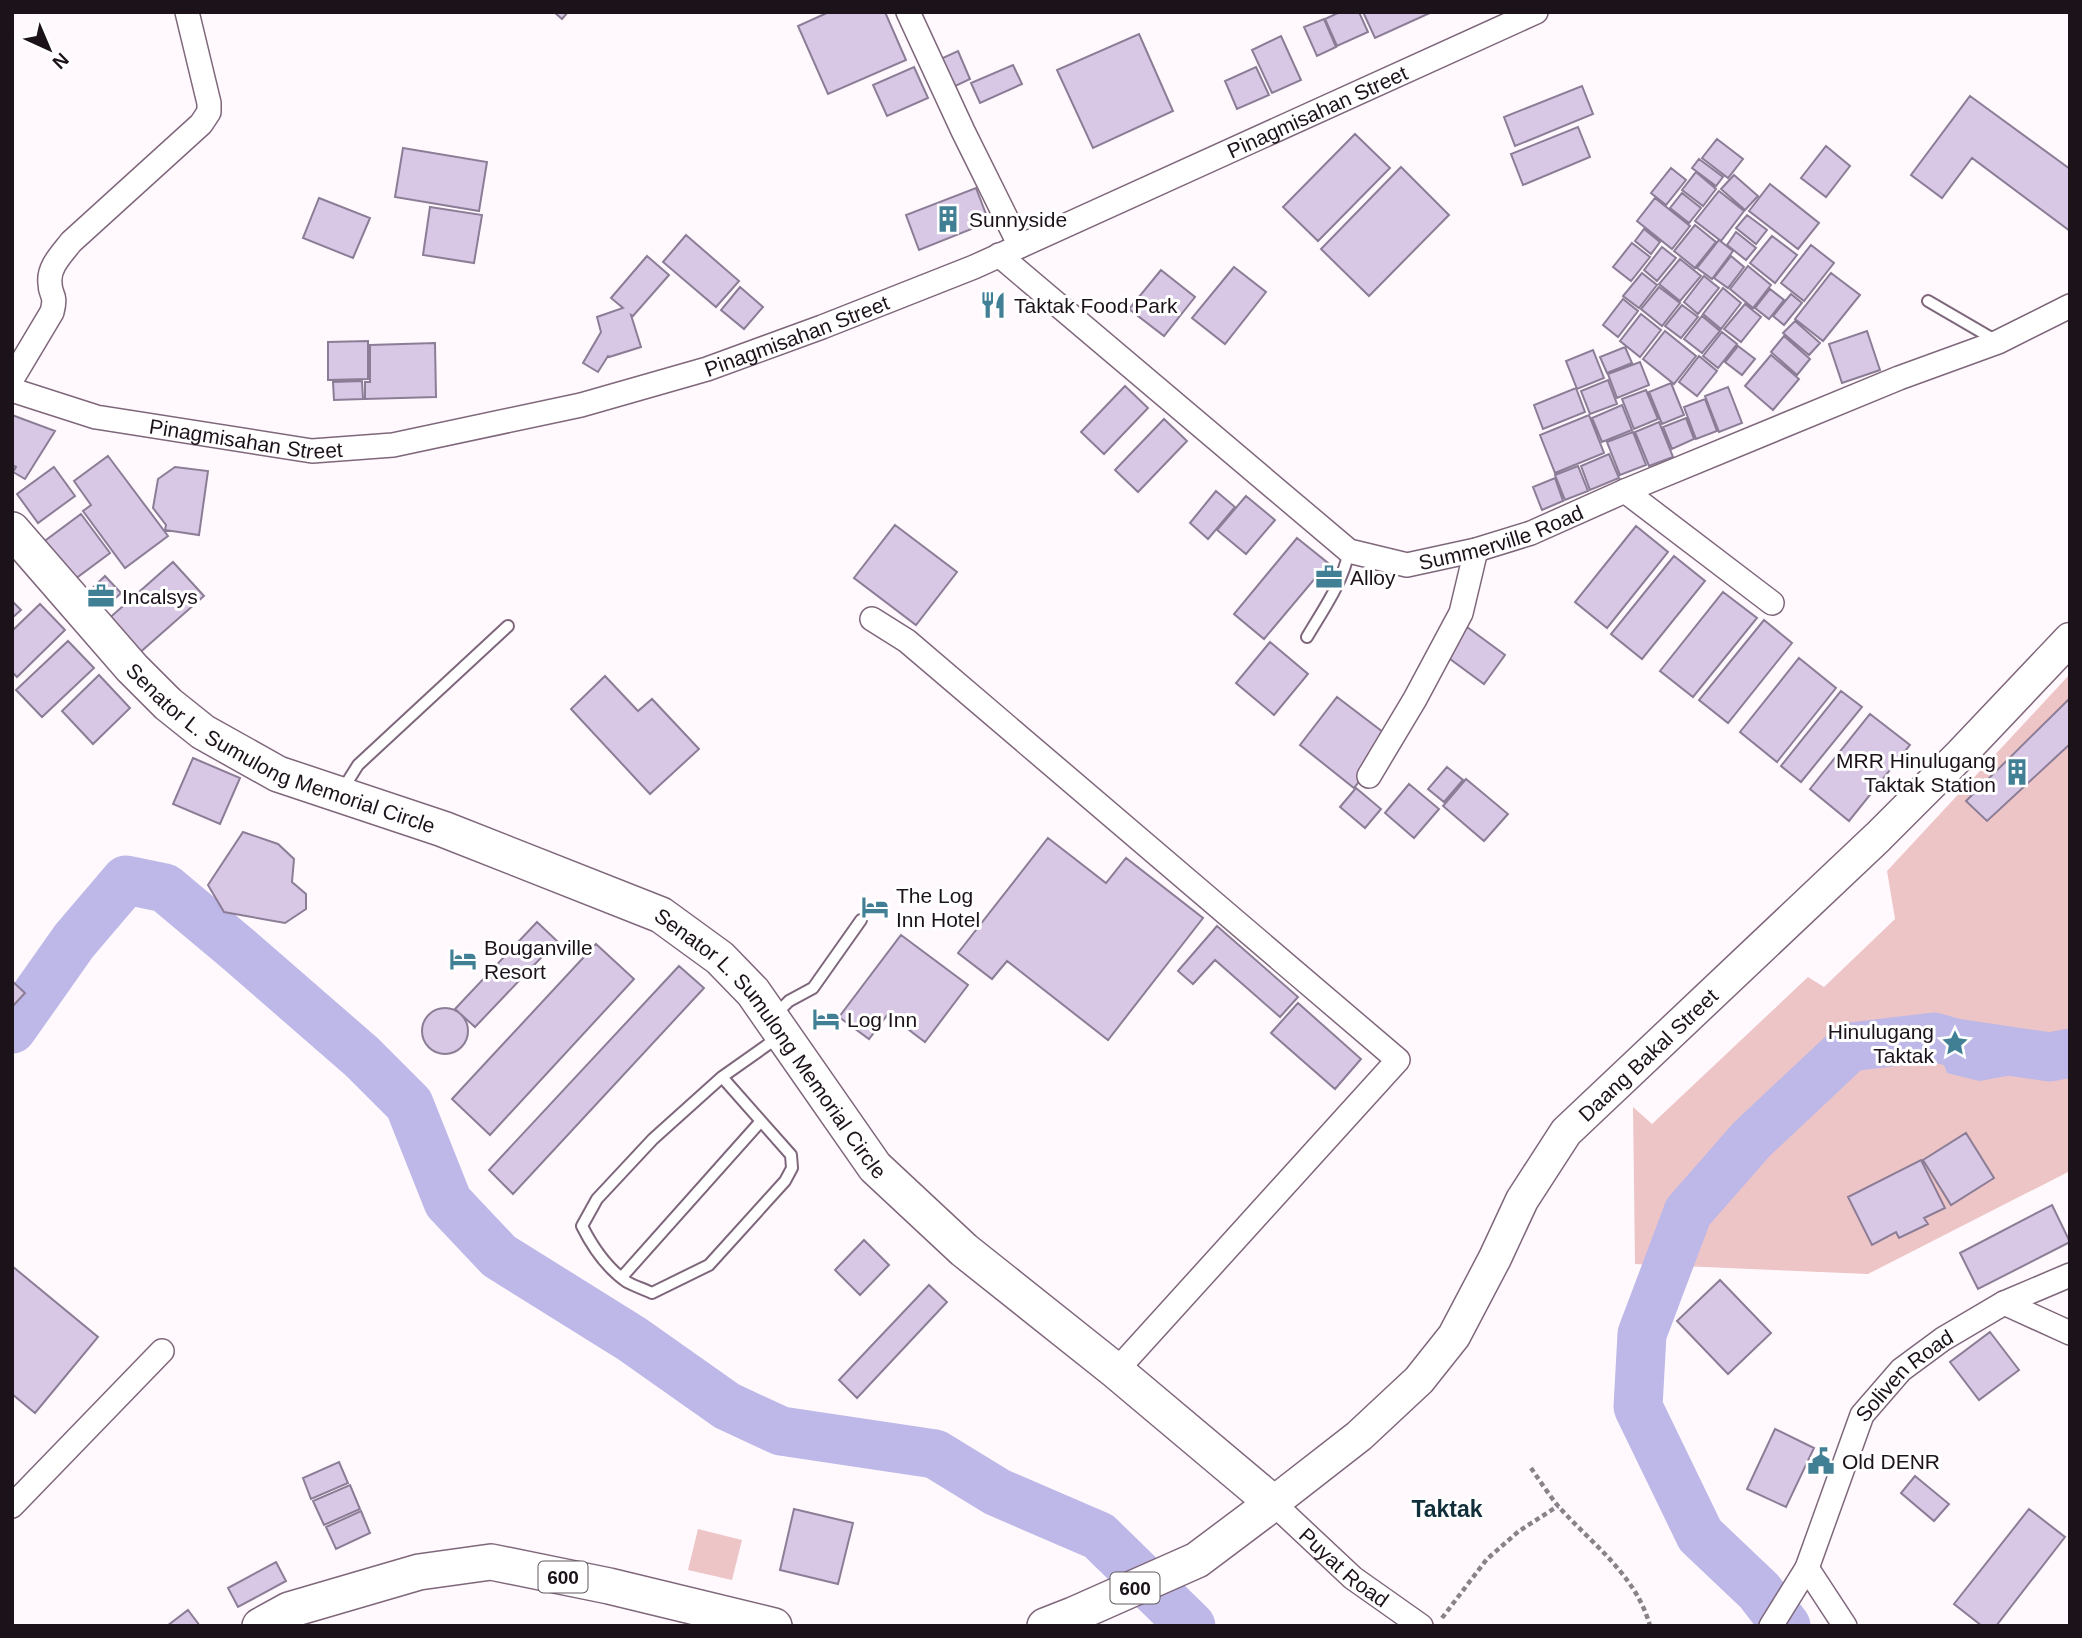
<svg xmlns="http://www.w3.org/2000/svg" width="2082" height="1638" font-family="Helvetica,sans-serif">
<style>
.green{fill:#edc5c6}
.water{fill:#bdb8e8}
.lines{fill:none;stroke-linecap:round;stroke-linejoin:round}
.river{stroke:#bdb8e8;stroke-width:49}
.building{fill:#d9c8e5;stroke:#8c7d97;stroke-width:2}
.lane-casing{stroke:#7f677b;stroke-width:14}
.street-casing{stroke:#7f677b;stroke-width:26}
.secondary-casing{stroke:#7f677b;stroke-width:35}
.primary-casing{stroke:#7f677b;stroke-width:38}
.path{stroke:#8a8289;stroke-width:4.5;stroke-dasharray:5 3.5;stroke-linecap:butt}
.lane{stroke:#fff;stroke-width:10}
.street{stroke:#fff;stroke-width:23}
.secondary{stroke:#fff;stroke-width:32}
.primary{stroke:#fff;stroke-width:35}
.labels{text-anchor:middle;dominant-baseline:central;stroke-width:6;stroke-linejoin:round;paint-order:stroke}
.shield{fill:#fff;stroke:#60595f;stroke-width:2}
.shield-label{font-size:19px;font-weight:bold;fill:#1c121a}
.street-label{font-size:21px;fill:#1c121a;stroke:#fff}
.poi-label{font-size:21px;fill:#1c121a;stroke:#fff;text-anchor:start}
.neighbourhood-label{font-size:23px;font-weight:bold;fill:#112f3a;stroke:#fff}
</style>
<rect width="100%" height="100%" fill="#fff9fe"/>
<path class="green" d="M2070 674V1171L1868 1274 1635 1264 1633 1107 1652 1124 1808 977 1824 987 1895 919 1887 871Z
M698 1529 742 1540 732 1580 688 1570Z"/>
<path class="water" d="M1941 1015 1973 1028H1994L2022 1042 2045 1045 2070 1043V1065L1979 1081 1947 1073 1934 1037Z"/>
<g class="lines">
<path class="river" d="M12 1029 74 941 126 880 165 888 239 950 362 1057 409 1104 448 1202 499 1256 632 1339 727 1406 781 1431 935 1454 997 1492 1099 1536 1191 1626
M1786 1626 1759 1591 1700 1535 1638 1407 1642 1334 1688 1212 1752 1139 1850 1047 1934 1037 1955 1043 2050 1057 2070 1053"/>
</g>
<path class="building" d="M554 12H568L562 19Z
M829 12H885L906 60 828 94 798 26Z
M1340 12H1359L1368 32 1337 46 1325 19Z
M1363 12H1432L1375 38Z
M1324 19 1336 47 1317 56 1304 27Z
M1139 34 1173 111 1093 148 1057 70Z
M1281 36 1301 80 1272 93 1252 50Z
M958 51 970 79 947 90 934 62Z
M1013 65 1022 84 980 103 971 83Z
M914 67 928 98 887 116 873 85Z
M1256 67 1269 95 1237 109 1225 81Z
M1582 86 1593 114 1515 146 1504 117Z
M1970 96 2070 169V231L1972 158 1942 198 1911 175Z
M1578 127 1590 157 1523 185 1511 154Z
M1355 134 1390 168 1318 241 1283 207Z
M1717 139 1743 159 1728 178 1702 158Z
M1826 146 1850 166 1826 197 1801 178Z
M403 148 487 162 479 211 395 197Z
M1699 159 1723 177 1716 186 1692 168Z
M1401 167 1449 215 1369 296 1321 249Z
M1671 168 1686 180 1666 205 1651 193Z
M1696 172 1716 189 1703 206 1682 190Z
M1734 175 1758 196 1745 210 1721 189Z
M1770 184 1819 223 1798 249 1749 211Z
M976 188 989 222 919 250 906 215Z
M1719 191 1744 211 1721 241 1695 221Z
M1682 193 1701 208 1689 223 1670 208Z
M319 198 370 218 353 258 303 238Z
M1655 198 1690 226 1672 249 1637 221Z
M430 207 482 215 474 263 423 255Z
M1747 215 1767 230 1756 244 1736 228Z
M1695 225 1716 242 1695 268 1674 251Z
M1644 229 1660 242 1651 254 1635 241Z
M1736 232 1756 248 1746 260 1727 245Z
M686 235 739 281 716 307 663 262Z
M1772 236 1797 255 1775 283 1750 263Z
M1719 240 1733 251 1712 279 1697 268Z
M1632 243 1650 257 1631 281 1613 267Z
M1811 245 1834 263 1804 301 1781 283Z
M1662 247 1676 258 1657 281 1644 270Z
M647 256 669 275 633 316 631 315 641 347 609 357 608 356 598 372 583 363 601 332 597 317 623 308 611 298Z
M1731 256 1744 267 1728 288 1714 278Z
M1680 259 1701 276 1680 301 1659 284Z
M1748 266 1771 285 1753 308 1730 289Z
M1234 267 1266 292 1225 344 1192 318Z
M1161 270 1195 297 1164 336 1129 309Z
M1642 273 1657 285 1639 308 1623 296Z
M1831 273 1860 295 1823 341 1795 319Z
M1704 276 1719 288 1698 314 1684 302Z
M740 287 763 307 744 329 721 310Z
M1659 287 1680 303 1662 326 1641 309Z
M1723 288 1741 303 1721 329 1703 314Z
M1770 289 1784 300 1769 319 1755 308Z
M1791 294 1802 303 1784 325 1773 316Z
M1623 299 1638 311 1618 337 1603 325Z
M1745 304 1761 317 1741 342 1724 329Z
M1682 305 1698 317 1681 338 1665 326Z
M1641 314 1661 330 1640 357 1620 341Z
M1702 316 1720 331 1702 353 1684 339Z
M1795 321 1820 343 1809 355 1783 333Z
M1665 331 1696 356 1674 384 1643 359Z
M1867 331 1880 370 1842 383 1829 344Z
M1722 332 1737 344 1718 368 1703 356Z
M1784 336 1810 359 1797 375 1771 352Z
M368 341V379L328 380V342Z
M435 343 436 397 365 399V382H370V345Z
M1738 346 1755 359 1742 375 1725 362Z
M1625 347 1632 363 1607 373 1600 357Z
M1593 350 1604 378 1577 389 1566 361Z
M1771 355 1799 379 1773 410 1745 386Z
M1699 356 1717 371 1697 396 1679 382Z
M1640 362 1649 385 1617 398 1608 374Z
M1608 380 1617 404 1590 414 1581 391Z
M362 381 363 399 334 400 333 382Z
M1671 383 1684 415 1662 424 1649 392Z
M1125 386 1148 408 1104 454 1081 432Z
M1728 387 1742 423 1719 432 1705 396Z
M1576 388 1585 412 1543 429 1534 405Z
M1646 390 1658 419 1634 429 1622 399Z
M1705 399 1717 431 1696 439 1684 407Z
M1622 405 1632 430 1602 442 1592 418Z
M12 415 55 431 25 479 13 472 16 467 12 465Z
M1589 415 1604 453 1555 473 1540 435Z
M1686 418 1694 439 1672 449 1663 427Z
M1164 419 1187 441 1138 492 1115 470Z
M1659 422 1673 457 1649 466 1635 432Z
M1633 432 1646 465 1620 475 1607 442Z
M1609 454 1619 478 1590 490 1581 466Z
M108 456 168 536 125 568 83 511 91 505 74 481Z
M1578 466 1588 491 1565 500 1555 475Z
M54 467 75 496 38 523 17 494Z
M175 467 208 471 199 535 165 530 166 525 153 508 158 479Z
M1555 478 1563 501 1542 510 1533 487Z
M1216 491 1235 507 1208 539 1190 523Z
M1246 496 1275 520 1246 554 1217 530Z
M81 514 110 553 71 582 42 543Z
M895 525 957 572 916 625 854 578Z
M1636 526 1668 552 1607 628 1575 602Z
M1297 538 1328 563 1264 639 1234 614Z
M1674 556 1705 581 1642 659 1611 634Z
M173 562 204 596 137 655 106 621Z
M105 576 121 593 96 617 80 600Z
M1723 592 1757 618 1693 697 1660 671Z
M12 601 21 610 12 618Z
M40 604 65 630 17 677 12 672V631Z
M1764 620 1792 643 1728 723 1699 700Z
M1467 627 1505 655 1484 684 1446 656Z
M68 641 94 668 42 717 16 690Z
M1270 642 1308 674 1274 715 1236 683Z
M1799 658 1836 688 1777 762 1740 732Z
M99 675 130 708 93 744 62 711Z
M605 676 638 711 652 699 699 749 650 794 571 709Z
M1841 691 1862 707 1801 782 1781 766Z
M1337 697 1392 739 1354 788 1300 745Z
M2069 699 2070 744 1987 821 1966 801Z
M1870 714 1910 745 1849 821 1810 789Z
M193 758 240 778 220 824 173 804Z
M1447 767 1463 780 1444 802 1428 789Z
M1466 779 1508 814 1484 841 1443 806Z
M1409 784 1439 809 1414 838 1385 813Z
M1356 788 1381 809 1365 828 1340 807Z
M243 832 278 844 294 859 292 882 306 894V909L285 923 224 912 208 885Z
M1048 838 1106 883 1126 858 1203 918 1108 1040 1007 961 992 979 958 953Z
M537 922 557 941 475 1027 455 1009Z
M1217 926 1298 997 1280 1017 1215 960 1193 984 1178 971Z
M901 935 968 985 925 1042 888 1014 869 1039 839 1017Z
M596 944 634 979 490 1135 452 1099Z
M679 966 704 988 513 1194 489 1170Z
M12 981 25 993 12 1007Z
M1298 1003 1361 1059 1335 1089 1271 1033Z
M422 1031a23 23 0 1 1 46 0a23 23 0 1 1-46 0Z
M1966 1133 1994 1178 1951 1205 1923 1160Z
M1921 1160 1945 1208 1924 1218 1928 1224 1899 1238 1896 1232 1872 1245 1848 1197Z
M2052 1205 2070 1242 1978 1289 1960 1253Z
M864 1240 889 1265 860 1295 835 1270Z
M12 1266 98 1337 35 1413 12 1394Z
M1720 1280 1771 1333 1728 1374 1677 1321Z
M929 1285 947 1302 857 1398 839 1380Z
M1990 1332 2019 1370 1979 1400 1950 1362Z
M1775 1429 1814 1448 1786 1507 1747 1489Z
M339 1462 348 1483 311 1499 303 1478Z
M1915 1476 1949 1504 1934 1521 1901 1493Z
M350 1485 360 1509 324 1525 313 1501Z
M794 1509 853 1523 838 1584 780 1570Z
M2029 1509 2065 1537 1996 1626H1982L1954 1604Z
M361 1511 370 1533 336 1549 326 1527Z
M276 1562 286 1581 238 1607 228 1588Z
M188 1610 200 1626H167Z"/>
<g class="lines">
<defs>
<path id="lane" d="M1928 301 1995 340
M1307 637C1323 610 1343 582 1349 551
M341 792 358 765 508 626
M775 1015 789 1001 813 988 861 920
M722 1077 791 1155 792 1168 785 1181 709 1265 652 1293C644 1289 634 1286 627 1282 608 1269 592 1246 582 1226L597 1199 653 1139 722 1077 780 1036
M622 1277 761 1121"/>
<g id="street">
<path d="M908 12 963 131 1020 246"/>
<path id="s1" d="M999 255 1349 551 1407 565 1476 550 1531 533 1625 491 1899 378 1998 342 2070 306"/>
<path d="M12 379 52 312C57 293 50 297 50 283 48 267 62 254 71 242L201 124 209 112V103L187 12"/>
<path id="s2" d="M12 390 96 417 312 451 393 445 581 405 707 369 822 327 974 267 1536 12"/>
<path d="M1625 491 1772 603"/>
<path d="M872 619 907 641 1398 1060 1116 1371"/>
<path d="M1369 776 1415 699 1461 613 1476 550"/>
<path d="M2004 1303 2070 1333"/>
<path id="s3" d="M1273 1503 1353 1578 1421 1626"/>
<path d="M12 1506 162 1351"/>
<path d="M1807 1568 1845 1626"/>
<path id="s4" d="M1771 1626 1807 1568 1862 1415 1901 1370 1943 1339 2004 1303 2070 1275"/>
</g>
<g id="secondary">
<path id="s5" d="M1273 1503 1359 1436 1419 1380 1454 1336 1495 1258 1522 1200 1566 1132 1878 837 1961 754 2070 639"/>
</g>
<g id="primary">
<path id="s6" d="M12 530 132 668 168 704 203 732 278 774 443 829 661 915 720 958 753 992 875 1167 964 1250 1116 1371 1273 1503 1197 1560 1073 1615 1045 1626"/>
<path d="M260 1626 289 1610 419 1572 491 1562 609 1586 774 1626"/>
</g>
</defs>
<use href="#lane" class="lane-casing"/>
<use href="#street" class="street-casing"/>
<use href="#secondary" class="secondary-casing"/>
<use href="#primary" class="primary-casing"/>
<path class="path" d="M1531 1468C1540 1481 1549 1495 1559 1507 1593 1545 1636 1575 1650 1626
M1442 1618 1487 1559 1519 1531 1558 1506"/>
<use href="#lane" class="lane"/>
<use href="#street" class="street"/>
<use href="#secondary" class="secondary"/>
<use href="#primary" class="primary"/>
</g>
<defs>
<symbol id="building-bare" viewBox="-9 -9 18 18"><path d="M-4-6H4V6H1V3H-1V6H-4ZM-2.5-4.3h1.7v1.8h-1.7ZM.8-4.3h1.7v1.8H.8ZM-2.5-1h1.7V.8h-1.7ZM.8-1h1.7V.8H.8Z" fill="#417f95" stroke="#fff" stroke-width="2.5" paint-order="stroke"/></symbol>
<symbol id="restaurant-bare" viewBox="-9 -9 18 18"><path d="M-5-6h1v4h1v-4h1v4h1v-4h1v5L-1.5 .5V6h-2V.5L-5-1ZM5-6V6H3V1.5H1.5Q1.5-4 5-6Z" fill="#417f95" stroke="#fff" stroke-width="2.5" paint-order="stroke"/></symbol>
<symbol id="office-bare" viewBox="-9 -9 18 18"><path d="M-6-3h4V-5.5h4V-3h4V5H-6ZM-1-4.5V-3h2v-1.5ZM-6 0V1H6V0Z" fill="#417f95" stroke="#fff" stroke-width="2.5" paint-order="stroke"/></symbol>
<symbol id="hotel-bare" viewBox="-9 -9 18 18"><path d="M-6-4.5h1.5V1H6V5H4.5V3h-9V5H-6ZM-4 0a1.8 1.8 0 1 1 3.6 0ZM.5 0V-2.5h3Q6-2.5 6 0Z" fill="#417f95" stroke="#fff" stroke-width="2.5" paint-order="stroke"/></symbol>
<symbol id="sight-bare" viewBox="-9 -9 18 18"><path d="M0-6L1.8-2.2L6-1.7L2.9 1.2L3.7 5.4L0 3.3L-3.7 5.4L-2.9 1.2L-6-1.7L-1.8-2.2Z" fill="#417f95" stroke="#fff" stroke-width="2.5" paint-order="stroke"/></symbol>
<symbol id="civic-bare" viewBox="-9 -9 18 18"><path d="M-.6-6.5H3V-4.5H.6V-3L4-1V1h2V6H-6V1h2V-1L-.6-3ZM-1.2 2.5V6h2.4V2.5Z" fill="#417f95" stroke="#fff" stroke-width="2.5" paint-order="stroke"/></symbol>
</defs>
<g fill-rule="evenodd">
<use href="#building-bare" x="929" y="200" width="38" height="38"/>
<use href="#restaurant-bare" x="974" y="286" width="38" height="38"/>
<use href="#office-bare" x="1310" y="558" width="38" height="38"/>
<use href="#office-bare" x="82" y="577" width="38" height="38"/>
<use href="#building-bare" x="1998" y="753" width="38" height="38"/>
<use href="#hotel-bare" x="856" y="888" width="38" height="38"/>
<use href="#hotel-bare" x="444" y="940" width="38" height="38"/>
<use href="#hotel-bare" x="807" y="1000" width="38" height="38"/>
<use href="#sight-bare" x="1936" y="1024" width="38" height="38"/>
<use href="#civic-bare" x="1802" y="1442" width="38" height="38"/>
</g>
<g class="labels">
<g class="shield">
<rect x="538.5" y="1561.5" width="49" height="31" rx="5"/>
<rect x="1110.5" y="1572.5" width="49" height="31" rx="5"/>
</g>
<g class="shield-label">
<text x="563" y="1577">600</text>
<text x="1135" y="1588">600</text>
</g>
<g class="street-label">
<text stroke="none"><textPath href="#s2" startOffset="1374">Pinagmisahan Street</textPath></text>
<text stroke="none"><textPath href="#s2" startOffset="807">Pinagmisahan Street</textPath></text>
<text stroke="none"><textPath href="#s2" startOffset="240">Pinagmisahan Street</textPath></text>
<text stroke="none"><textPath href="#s1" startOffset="616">Summerville Road</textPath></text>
<text stroke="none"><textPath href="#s6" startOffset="355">Senator L. Sumulong Memorial Circle</textPath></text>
<text stroke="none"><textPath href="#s6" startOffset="943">Senator L. Sumulong Memorial Circle</textPath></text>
<text stroke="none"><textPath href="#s5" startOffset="593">Daang Bakal Street</textPath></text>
<text stroke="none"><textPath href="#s4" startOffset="289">Soliven Road</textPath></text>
<text stroke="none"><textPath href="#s3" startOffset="96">Puyat Road</textPath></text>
</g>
<g class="poi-label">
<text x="969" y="219">Sunnyside</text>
<text x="1014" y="305">Taktak Food Park</text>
<text x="1350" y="577">Alloy</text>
<text x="122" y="596">Incalsys</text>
<text x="1996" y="760" text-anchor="end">MRR Hinulugang<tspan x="1996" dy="24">Taktak Station</tspan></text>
<text x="896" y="895">The Log<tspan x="896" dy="24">Inn Hotel</tspan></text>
<text x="484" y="947">Bouganville<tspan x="484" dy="24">Resort</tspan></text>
<text x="847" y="1019">Log Inn</text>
<text x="1934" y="1031" text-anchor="end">Hinulugang<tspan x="1934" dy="24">Taktak</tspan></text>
<text x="1842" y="1461">Old DENR</text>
</g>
<g class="neighbourhood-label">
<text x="1447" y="1509">Taktak</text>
</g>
</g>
<rect width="2082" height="1638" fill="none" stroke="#1c121a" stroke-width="28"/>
<g transform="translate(49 49) rotate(136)" stroke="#ffffff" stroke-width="5" paint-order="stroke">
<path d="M0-5L12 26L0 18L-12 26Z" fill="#1c121a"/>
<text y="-10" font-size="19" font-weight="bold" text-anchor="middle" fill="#1c121a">N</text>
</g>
</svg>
